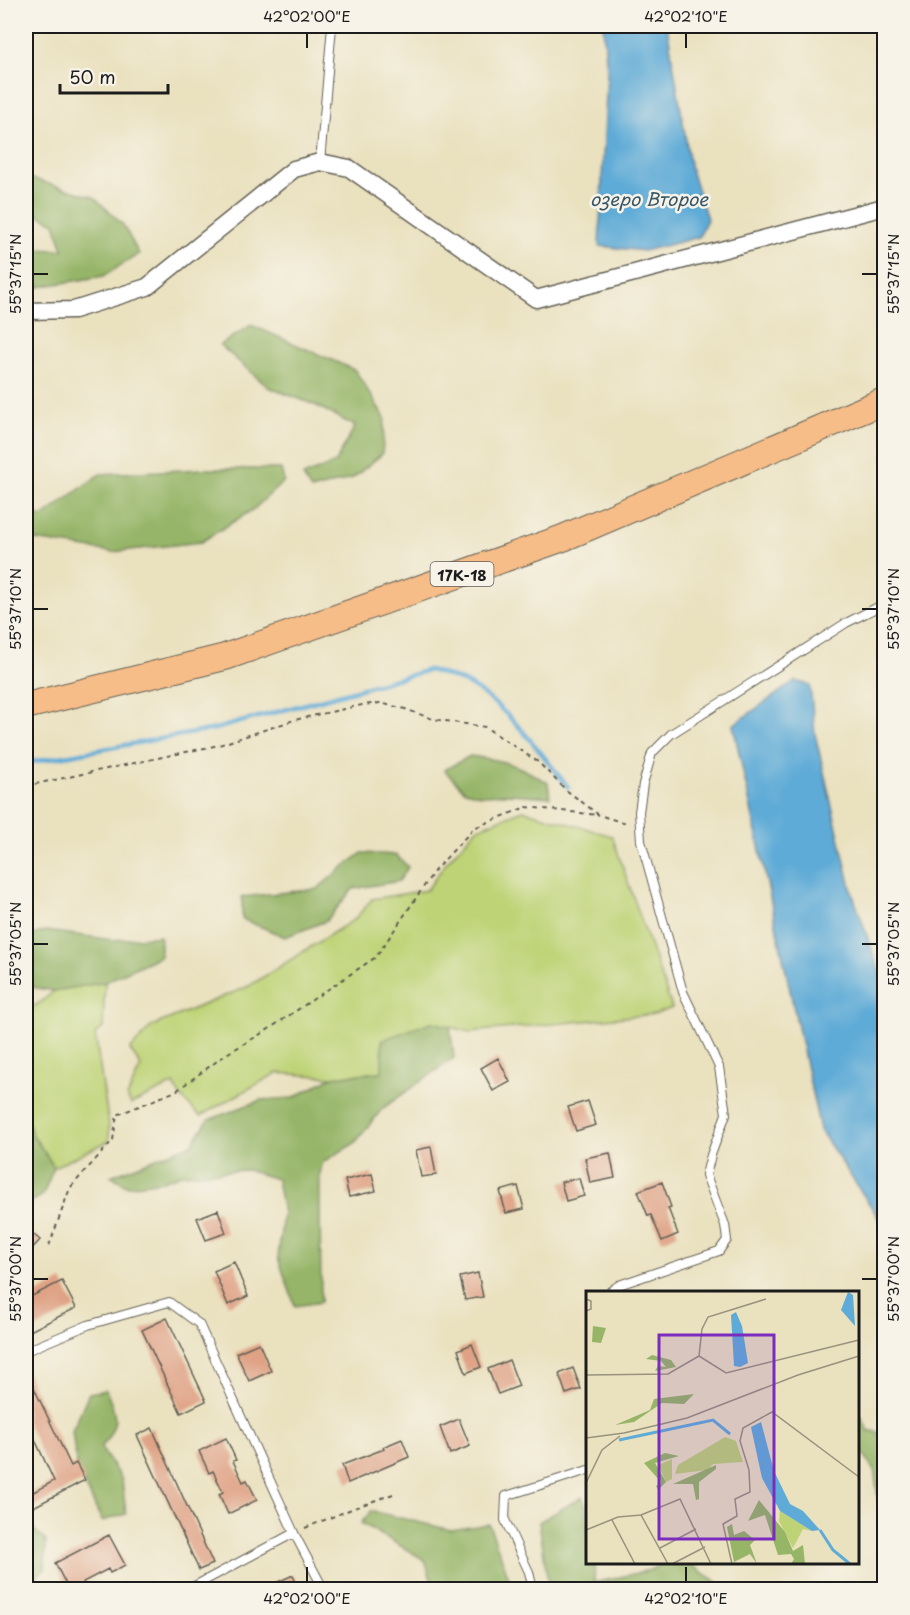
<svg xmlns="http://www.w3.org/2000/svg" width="910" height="1615" font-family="'Playpen Sans',sans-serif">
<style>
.green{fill:#bed376;stroke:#6d7849;stroke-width:1.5}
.forest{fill:#96b567;stroke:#596842;stroke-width:1.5}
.water{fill:#5eabd7;stroke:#3d647a;stroke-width:1.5}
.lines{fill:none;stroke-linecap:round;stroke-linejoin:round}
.stream{stroke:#5eabd7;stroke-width:4.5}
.building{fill:#dfa285}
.lane-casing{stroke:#646155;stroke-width:10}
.street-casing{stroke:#646155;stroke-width:19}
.primary-casing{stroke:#646155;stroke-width:28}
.path{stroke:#646155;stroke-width:2;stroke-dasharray:4.5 4.5;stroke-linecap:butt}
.lane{stroke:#fff;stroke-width:8}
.street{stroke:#fff;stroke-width:16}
.primary{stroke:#f7bd88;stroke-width:26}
.ticks{fill:none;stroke:#1c1c1c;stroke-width:2}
.labels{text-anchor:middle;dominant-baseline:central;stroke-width:5;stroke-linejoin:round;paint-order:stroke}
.shield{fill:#f7f3e8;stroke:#5e5c59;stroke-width:1.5}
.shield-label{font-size:15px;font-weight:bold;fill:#1c1c1c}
.water-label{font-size:18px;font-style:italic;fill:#365567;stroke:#f7f3e8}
.inset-river{fill:none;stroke:#5eabd7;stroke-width:3}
.inset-road{fill:none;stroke:#98927e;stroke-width:1.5}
.view{fill:#7b2cbf;fill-opacity:0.15;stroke:#7b2cbf;stroke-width:3}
.inset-edge{fill:none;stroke:#1c1c1c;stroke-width:3}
.neatline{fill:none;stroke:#1c1c1c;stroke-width:2}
.ticks-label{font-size:15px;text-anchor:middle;fill:#1c1c1c}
</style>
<rect width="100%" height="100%" fill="#f7f3e8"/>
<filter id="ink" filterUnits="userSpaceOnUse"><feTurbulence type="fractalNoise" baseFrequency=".0167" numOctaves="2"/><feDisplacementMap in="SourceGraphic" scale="12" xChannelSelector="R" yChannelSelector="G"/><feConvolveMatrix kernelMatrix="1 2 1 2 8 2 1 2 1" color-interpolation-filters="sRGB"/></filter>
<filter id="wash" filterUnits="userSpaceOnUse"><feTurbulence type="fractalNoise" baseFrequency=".008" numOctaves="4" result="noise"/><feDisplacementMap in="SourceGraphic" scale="24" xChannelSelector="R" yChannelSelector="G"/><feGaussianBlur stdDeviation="1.35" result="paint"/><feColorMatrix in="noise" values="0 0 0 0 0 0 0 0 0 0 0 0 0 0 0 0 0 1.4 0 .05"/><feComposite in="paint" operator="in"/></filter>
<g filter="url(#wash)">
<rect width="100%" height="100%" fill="#eae1bf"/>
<path class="green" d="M523 810 612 836 672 1008 656 1014 470 1032 431 1022 382 1072 332 1077 277 1073 200 1116 180 1096 174 1084 131 1104 127 1097 141 1066 130 1050 152 1026 249 986 355 919 372 899 427 890 445 864 476 829Z
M105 982 103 1028 95 1034 109 1126V1141L54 1167 32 1134 26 1117V1011L41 1002 54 991Z"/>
<path class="forest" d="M26 177 94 197 123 225 139 254 104 276 26 289V249L63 250 55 223 26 209Z
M251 325 355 370 385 418 382 454 353 478 311 490 303 476 335 463 355 426 315 405 268 387 220 345Z
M203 469H281L284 481 254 509 201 542 112 552 29 539 26 541V510L42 517 100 474Z
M470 756C504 760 519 765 548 783L550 797 510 794 481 795 465 791 444 770Z
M362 853 396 855 408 867 399 881 353 889 326 921 285 937 242 919V897L317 889 342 868Z
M46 931 114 940 160 936V956L105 982 54 991 26 986V937Z
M431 1022 450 1026 454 1058 382 1109 355 1143 323 1162 320 1173V1200L321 1302 295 1306 278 1258 283 1213 277 1179 247 1170 181 1174 163 1181 128 1186 111 1176 192 1144 208 1120 261 1100 293 1098 332 1077 382 1072V1040Z
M26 1117 32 1134 54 1167 43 1195 26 1205Z
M106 1390C117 1418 120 1422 101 1448L122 1480 126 1514 102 1521 77 1468 72 1431 89 1393Z
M858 1411 868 1430 884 1434V1523L880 1513 874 1469 858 1446Z
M582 1497 587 1509 588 1562 595 1563 594 1583 650 1570 663 1563H688L728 1589H549L539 1522Z
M371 1511 451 1530 489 1524 513 1589H434L425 1560 361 1523Z
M26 1522 46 1541 45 1569 35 1578 26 1575Z"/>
<path class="water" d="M603 26H667L691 170 707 219 699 237 644 251 599 246 607 71Z
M795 681 810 685 815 734 852 892 884 985V1226L820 1130 733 725Z"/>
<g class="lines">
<path class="stream" d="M26 763 215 729 429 670C445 675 462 679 476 689 513 714 540 752 568 787"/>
</g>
<g id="blocks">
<path class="building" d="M498 1058 510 1082 493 1091 481 1068Z
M588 1101 596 1125 576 1131 568 1107Z
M431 1147 436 1175 421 1177 416 1150Z
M610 1153 615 1178 590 1183 585 1158Z
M372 1174 376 1191 349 1197 345 1180Z
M579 1178 584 1196 566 1201 561 1182Z
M662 1182 671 1207 668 1208 678 1234 662 1241 651 1215 648 1216 638 1191Z
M518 1186 524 1209 506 1213 500 1191Z
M218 1210 226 1233 206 1240 197 1218Z
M26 1228 40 1240 26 1255Z
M234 1262 248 1296 228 1305 214 1271Z
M478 1273 483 1297 465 1300 460 1277Z
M62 1281 76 1308 26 1333V1299Z
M167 1318 206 1401 181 1413 142 1330Z
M259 1343 271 1371 249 1381 236 1353Z
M472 1344 481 1367 466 1373 458 1350Z
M509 1360 519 1386 498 1394 488 1369Z
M573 1368 581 1389 566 1394 559 1374Z
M26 1371 71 1466 76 1463 85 1480 26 1511V1496L54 1481 26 1420Z
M459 1419 470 1446 450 1454 440 1427Z
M152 1428 213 1564 199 1570 137 1435Z
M226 1438 236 1460 233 1461 243 1482 247 1480 257 1500 228 1514 219 1494 223 1492 213 1471 209 1473 199 1451Z
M402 1439 409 1457 348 1483 342 1465 384 1449 383 1447Z
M109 1535 125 1565 110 1573 108 1569 83 1582 86 1590H69L55 1563Z
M293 1575 299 1590H260Z"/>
</g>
</g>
<g filter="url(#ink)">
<use href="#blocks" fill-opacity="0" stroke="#646155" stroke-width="1.5"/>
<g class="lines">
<defs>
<path id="lane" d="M320 162 332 26
M609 1292 619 1285 719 1251 727 1240 725 1225 706 1175 711 1155 726 1114 719 1067 683 992 641 841 639 812 643 784 652 753 671 734 846 623 882 605 884 606
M26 1351 88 1325 169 1302 199 1324 294 1533 324 1590
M187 1590 294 1533
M533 1590 529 1572 505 1520 506 1496 588 1470"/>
<path id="street" d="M26 311 74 310 147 287 294 169 320 162 349 168 536 299 884 207"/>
<path id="primary" d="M26 706 225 657 563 538 884 401"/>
</defs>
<use href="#lane" class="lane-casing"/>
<use href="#street" class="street-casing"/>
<use href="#primary" class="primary-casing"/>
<path class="path" d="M26 786 219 745 294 720 362 705 380 703 405 709 433 719 485 727 538 762 566 790 599 815 621 822H629
M49 1246 70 1188 113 1140 117 1115 176 1091 228 1053 266 1031 376 957 435 870 474 828 526 807 599 815
M305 1528 354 1508 393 1494"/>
<use href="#lane" class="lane"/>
<use href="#street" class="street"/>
<use href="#primary" class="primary"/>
</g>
</g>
<path class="ticks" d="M307 33V48M686 33V48M33 274H48M862 274H877M33 609H48M862 609H877M33 944H48M862 944H877M33 1279H48M862 1279H877M307 1567V1582M686 1567V1582"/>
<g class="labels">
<rect class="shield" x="430.5" y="562" width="63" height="24" rx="4.5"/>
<g class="shield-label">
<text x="462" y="574">17К-18</text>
</g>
<g class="water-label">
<text x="649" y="198">озеро Второе</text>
</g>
</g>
<g transform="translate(586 1291)">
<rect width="273" height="273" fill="#eae1bf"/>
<path d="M139 146 150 150 157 171 127 173 121 179 89 183 92 174ZM86 168V188L80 191 72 174ZM194 220 226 240 217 238 207 257 193 230Z" fill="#bed376"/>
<path d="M7 35 20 37 15 52 6 51ZM66 64 85 69 90 76 69 80 72 75 80 76 75 70 60 68ZM108 103 98 113 76 112 48 131 29 134 64 119 68 108ZM79 162 93 165 69 172 80 191 72 199 70 195 75 191 58 172ZM130 174V178L113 191V208L110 209 107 193H87ZM173 209 199 241 207 260 217 254 219 273H205L208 268 205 263 192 264 179 224 162 230ZM146 233 148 244 158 240 169 249 164 254 171 273 164 263 148 271 141 236Z" fill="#96b567"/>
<path d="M262 1 267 4 269 35 255 19ZM150 21 156 35 162 72 154 76 148 75 145 24ZM175 131 188 180 204 213 217 220 234 239 226 240 194 220 176 187 165 136Z" fill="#5eabd7"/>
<path class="inset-river" d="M33 149 127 129 144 143M234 239 247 259 264 273"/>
<path class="inset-road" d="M0 8 5 10V18L0 20M113 65 116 38 122 26 180 8M0 84 82 83 113 65 140 82 273 49M0 147 38 142 101 127 212 84 273 65M0 192 16 159 34 145M55 224 94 208 125 273M26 229 49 273M0 239 32 226 55 224 82 273M74 257 110 238M86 273 119 256M146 273 137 233 151 225 149 208 164 201 163 179 154 150 157 137 186 121 273 186"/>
<path class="view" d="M73 44H188V248H73Z"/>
<rect width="273" height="273" class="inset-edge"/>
</g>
<rect width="910" height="1615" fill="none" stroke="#f7f3e8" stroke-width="66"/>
<path d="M60 84v9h108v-9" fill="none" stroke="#1c1c1c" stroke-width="3"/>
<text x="69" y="84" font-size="18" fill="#1c1c1c" stroke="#f7f3e8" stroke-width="4.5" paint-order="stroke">50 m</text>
<rect x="33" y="33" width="844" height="1549" class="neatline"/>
<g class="ticks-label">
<text x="307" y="22">42°02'00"E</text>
<text x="686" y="22">42°02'10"E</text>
<text transform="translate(16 274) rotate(-90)" y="5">55°37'15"N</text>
<text transform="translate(894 274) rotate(-90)" y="5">55°37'15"N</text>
<text transform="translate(16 609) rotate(-90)" y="5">55°37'10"N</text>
<text transform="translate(894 609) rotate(-90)" y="5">55°37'10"N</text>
<text transform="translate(16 944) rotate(-90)" y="5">55°37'05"N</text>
<text transform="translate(894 944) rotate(-90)" y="5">55°37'05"N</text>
<text transform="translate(16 1279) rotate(-90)" y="5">55°37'00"N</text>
<text transform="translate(894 1279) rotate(-90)" y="5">55°37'00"N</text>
<text x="307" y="1604">42°02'00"E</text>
<text x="686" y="1604">42°02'10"E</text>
</g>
</svg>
